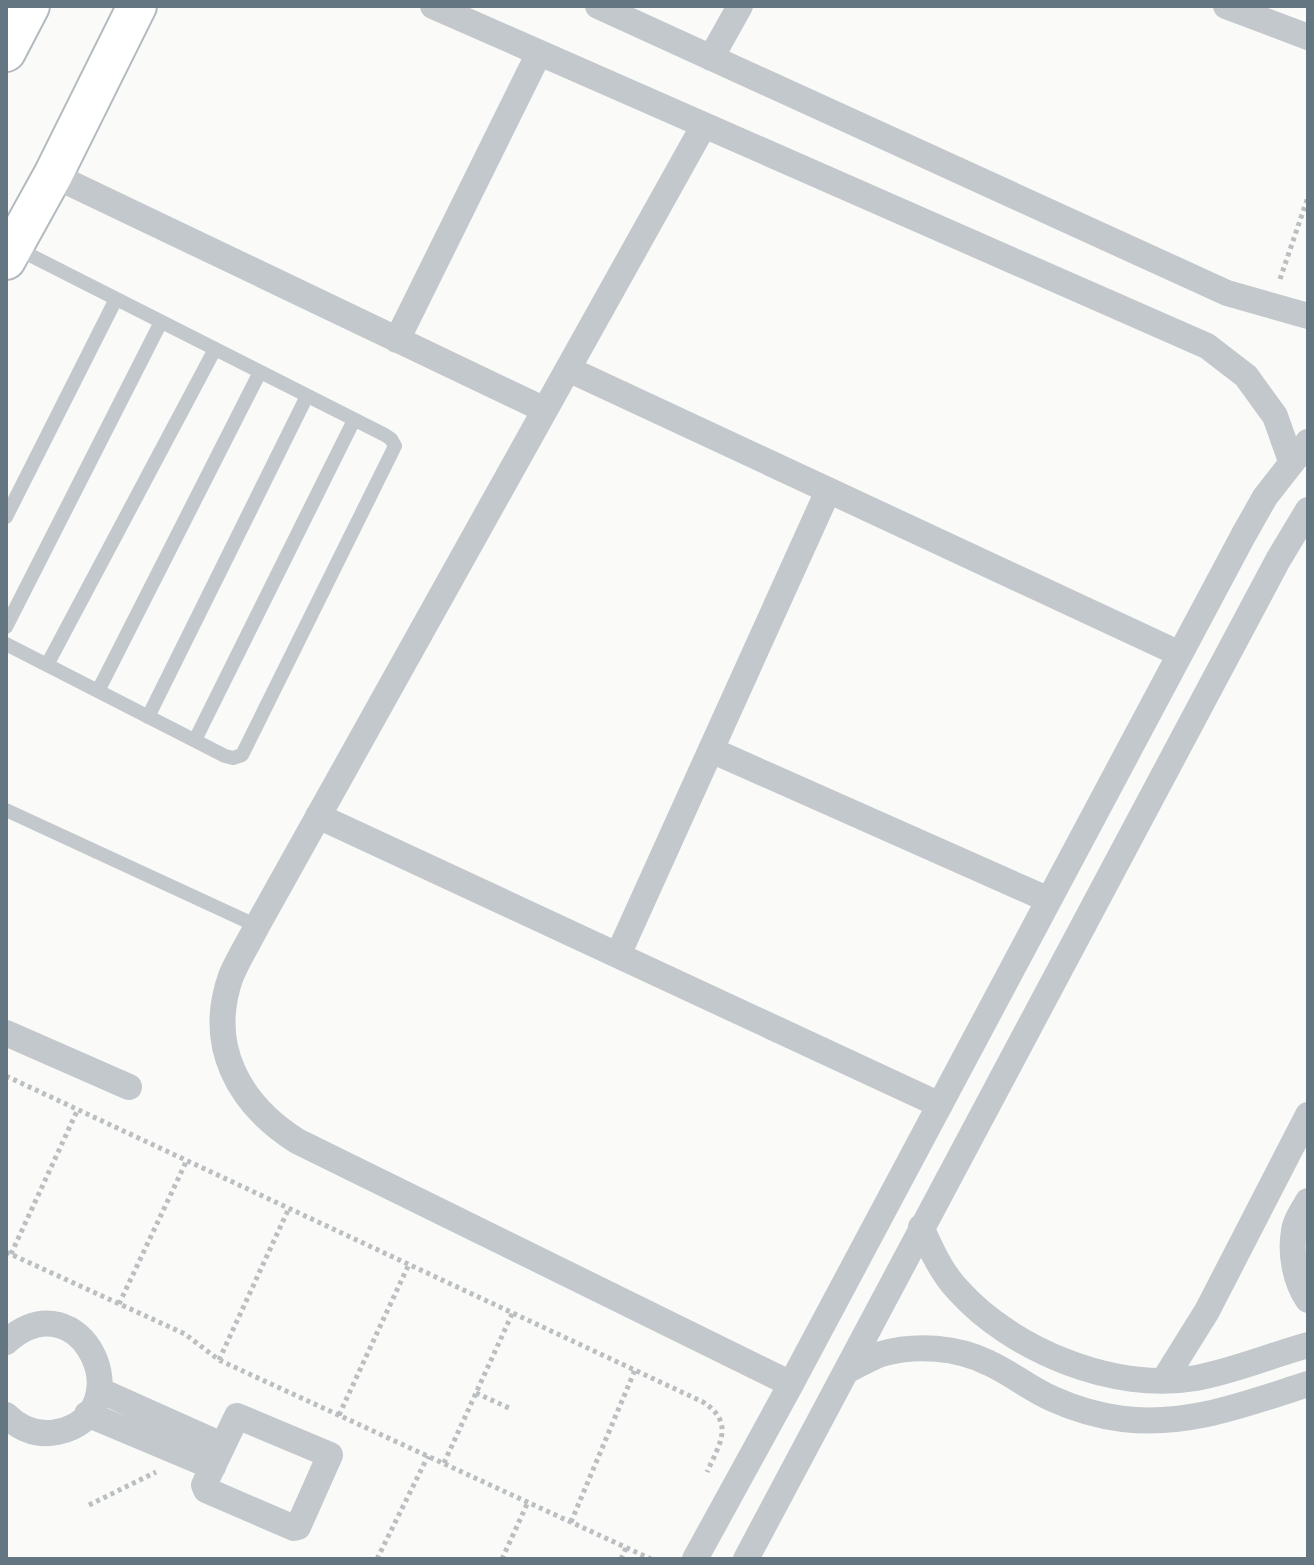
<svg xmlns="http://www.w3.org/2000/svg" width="1314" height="1565" font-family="'DM Sans',sans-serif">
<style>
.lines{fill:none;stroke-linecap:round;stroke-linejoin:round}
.secondary-casing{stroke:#b3babf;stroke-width:42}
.path{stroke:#bbbfc2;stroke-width:5;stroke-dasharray:4 4;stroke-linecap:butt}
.lane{stroke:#c3c8cc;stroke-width:14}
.street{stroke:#c3c8cc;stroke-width:26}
.secondary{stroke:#fff;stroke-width:38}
</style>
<rect width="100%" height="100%" fill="#fafaf8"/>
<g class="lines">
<defs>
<path id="secondary" d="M6 52 30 6
M6 260 53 175 137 6"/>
</defs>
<use href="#secondary" class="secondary-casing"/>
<path class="path" d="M1280 279 1308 197
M6 1076 703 1402C735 1423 720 1443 707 1472
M6 1252 185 1334 219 1360 651 1559
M11 1254 78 1109
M119 1304 187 1160
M219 1360 289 1208
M476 1393 509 1408
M339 1415 409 1264
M444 1463 513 1312
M89 1505 156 1472
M571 1522 635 1370
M377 1559 428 1456
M502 1559 528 1502
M621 1559 626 1548"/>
<path class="lane" d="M6 517 116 299
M6 627 161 322
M6 644 225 756 233 758 242 755 395 446 391 439 385 435 14 247
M47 665 215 349
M98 691 260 372
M148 717 307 396
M195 740 354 420
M6 810 257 926"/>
<path class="street" d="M433 6 1207 346 1246 376 1275 416 1291 461
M598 6 1227 293 1308 316
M1226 6 1308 37
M711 58 740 6
M704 125 257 926C249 942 238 959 231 976 206 1046 239 1104 297 1141L791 1384
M53 175 545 410
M397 340 539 53
M568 369 1180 654
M711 750 1049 900
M318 816 940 1105
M618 955 828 491
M6 1033 129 1087
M1308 1201C1303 1210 1295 1221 1294 1231 1290 1254 1295 1281 1308 1300
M921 1227C931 1249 941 1272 958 1290 1013 1351 1114 1392 1196 1378 1234 1371 1272 1355 1308 1345
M6 1342C81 1274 145 1414 57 1432 37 1436 20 1429 6 1415
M848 1370C859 1365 870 1358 881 1354 916 1344 957 1347 989 1363 1011 1373 1030 1389 1053 1399 1075 1409 1100 1416 1123 1419 1188 1427 1248 1403 1308 1384
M1164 1380 1207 1311 1308 1115
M99 1390 222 1445
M87 1414 213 1467
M237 1416 330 1455 298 1527 294 1528 206 1490 204 1485Z
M695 1559 791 1384 1243 536 1265 497 1308 442
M746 1559 1278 560 1308 510"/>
<use href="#secondary" class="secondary"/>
</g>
<rect width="1314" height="1565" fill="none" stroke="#657683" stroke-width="16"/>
</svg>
